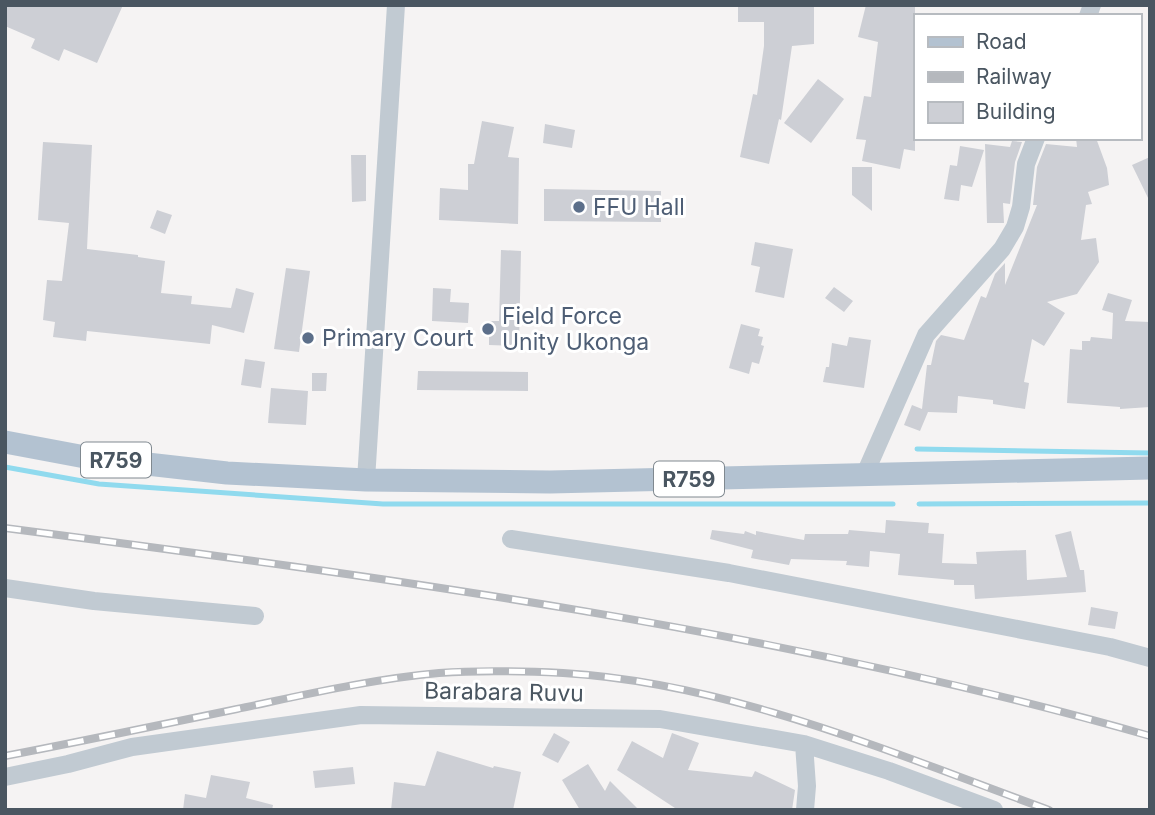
<svg xmlns="http://www.w3.org/2000/svg" width="1155" height="815" font-family="Inter,sans-serif">
<style>
.lines{fill:none;stroke-linecap:round;stroke-linejoin:round}
.stream{stroke:#90daee;stroke-width:5}
.building{fill:#cdcfd5}
.minor{stroke:#c1cad2;stroke-width:18}
.major{stroke:#b3c2d1;stroke-width:23}
.rail-casing{stroke:#b5b8bd;stroke-width:8}
.rail{stroke:#fff;stroke-width:5;stroke-dasharray:16;stroke-linecap:butt}
.service-dot{fill:#5c6f8a;stroke:#fff;stroke-width:2.5}
.labels{text-anchor:middle;dominant-baseline:central;stroke-width:6;stroke-linejoin:round;paint-order:stroke}
.shield{fill:#fff;stroke:#808990;stroke-width:2}
.shield-label{font-size:21px;font-weight:bold;fill:#4a5661}
.service-label{font-size:23px;fill:#4e5e75;stroke:#fff;text-anchor:start}
.street-label{font-size:23px;fill:#4a5661;stroke:#fff}
</style>
<rect width="100%" height="100%" fill="#f5f3f3"/>
<g class="lines">
<path class="stream" d="M917 449 1150 453
M5 467 99 484 383 504H893
M919 504 1148 503"/>
</g>
<path class="building" d="M5 5H123L97 63 64 49 59 61 31 48 35 39 5 26Z
M738 5H814V44L792 46 781 120 779 119 769 164 740 157 753 94 757 95 764 46V22H738Z
M866 5H915V151L904 149 900 169 862 161 866 140 856 139 864 96 871 97 878 42 858 37Z
M818 79 844 99 811 143 784 123Z
M482 121 514 127 508 157 519 158 518 224 439 220 440 188 468 190V164H474Z
M545 124 575 130 572 148 543 143Z
M1076 138H1096L1107 168 1109 185 1088 192 1092 204 1086 205 1081 240 1096 238 1099 262 1077 294 1047 302 1065 313 1044 346 1032 339 1024 382 1029 383 1025 409 993 404V400L958 396 957 413 928 412 920 431 904 425 912 405 922 409 927 365H931L936 341 941 335 964 340 981 296 986 298 995 274 1005 263V285L1037 205H1033L1037 167 1046 144 1077 147Z
M1012 141 1022 142 1015 162 1010 204 1003 203 1004 223H987L985 144 1010 147Z
M43 142 92 145 87 249 138 255V257L165 261 161 293 192 296 191 304 231 308 236 288 254 293 244 333 212 325 210 344 87 331 86 341 53 337 55 322 43 320 47 280 62 281 69 223 38 220Z
M960 146 984 150 972 187 961 185 959 201 944 199 950 165 957 166Z
M351 155H366V201L352 202Z
M1150 157V202L1132 165Z
M852 167H872V211L852 195Z
M544 189 661 191V222L544 221Z
M157 210 172 215 165 234 150 228Z
M755 242 793 249 784 298 755 292 760 267 751 265Z
M501 250 521 251 519 346 489 345V321H499Z
M286 268 310 271 299 352 274 349Z
M834 287 853 301 844 312 825 298Z
M433 288 451 289 450 302 469 303 468 323 432 321Z
M1108 293 1132 300 1125 321 1150 322V407L1120 409V407L1067 403 1070 349 1082 350V341H1090L1091 337 1112 339 1113 313 1102 310Z
M741 324 760 329 758 336 763 337 761 345 764 346 759 364 752 362 749 374 729 368Z
M849 337 871 340 864 388 823 382 826 367H829L832 343 847 346Z
M245 359 265 362 261 388 241 385Z
M418 371 528 372V391L417 390Z
M312 373H327L326 391H312Z
M271 388 308 391 306 425 268 423Z
M886 520 929 523 928 533 944 534 942 563 977 564 976 552 1026 550 1027 580 1067 577 1055 535 1071 531 1080 570H1084L1086 592 975 599 974 585H954V580L898 575 900 554 870 551 869 567 846 565 847 561 791 559 789 565 751 558 753 550 710 539 712 530 744 534 745 531 756 535V531L804 540 805 534H848L849 530 885 533Z
M1091 607 1118 612 1115 629 1088 625Z
M554 733 570 742 558 763 542 755Z
M672 733 699 743 688 770 752 777 755 771 795 790 792 810H678L617 770 632 741 663 758Z
M437 751 493 768 494 766 521 772 513 810H391L394 782 425 786Z
M588 764 605 791 610 781 639 810H580L562 780Z
M353 767 355 784 315 788 313 771Z
M211 775 250 782 246 798 273 805 272 810H183L185 794 206 798Z"/>
<g class="lines">
<path class="minor" d="M1088 16 1092 5
M864 476 926 335 1002 249 1015 227 1021 207 1026 164 1036 138
M366 480 396 5
M511 539 729 573 1110 647 1150 658
M5 588 94 601 255 616
M804 744 807 786 805 810
M5 777 68 764 132 747 361 715 660 719 804 744 889 771 994 810"/>
<path class="major" d="M5 442 85 457 227 473 366 480 550 482 1150 468"/>
<defs>
<path id="rail" d="M5 528C390 578 775 629 1150 736
M5 756C83 741 160 725 237 709 304 695 371 679 439 673 480 670 522 671 563 673 731 683 892 753 1049 810"/>
</defs>
<use href="#rail" class="rail-casing"/>
<use href="#rail" class="rail"/>
</g>
<g class="service-dot">
<circle cx="579" cy="207" r="7"/>
<circle cx="488" cy="329" r="7"/>
<circle cx="308" cy="338" r="7"/>
</g>
<g class="labels">
<g class="shield">
<rect x="81" y="442.5" width="70" height="35" rx="5"/>
<rect x="654" y="461.5" width="70" height="35" rx="5"/>
</g>
<g class="shield-label">
<text x="116" y="460">R759</text>
<text x="689" y="479">R759</text>
</g>
<g class="service-label">
<text x="593" y="207">FFU Hall</text>
<text x="502" y="316">Field Force<tspan x="502" dy="26">Unity Ukonga</tspan></text>
<text x="322" y="338">Primary Court</text>
</g>
<g class="street-label">
<text transform="translate(504 692) rotate(1)">Barabara Ruvu</text>
</g>
</g>
<rect width="1155" height="815" fill="none" stroke="#4a5661" stroke-width="14"/>
<rect x="914" y="14" width="228" height="126" fill="#ffffff" stroke="#b7bbc0" stroke-width="2"/>
<rect x="928" y="37" width="35" height="10" fill="#b3c2d1" stroke="#b7bbc0" stroke-width="2"/>
<text x="976" y="49" font-size="21" fill="#4a5661">Road</text>
<rect x="928" y="72" width="35" height="10" fill="#b5b8bd" stroke="#b7bbc0" stroke-width="2"/>
<text x="976" y="84" font-size="21" fill="#4a5661">Railway</text>
<rect x="928" y="102" width="35" height="21" fill="#cdcfd5" stroke="#b7bbc0" stroke-width="2"/>
<text x="976" y="119" font-size="21" fill="#4a5661">Building</text>
</svg>
